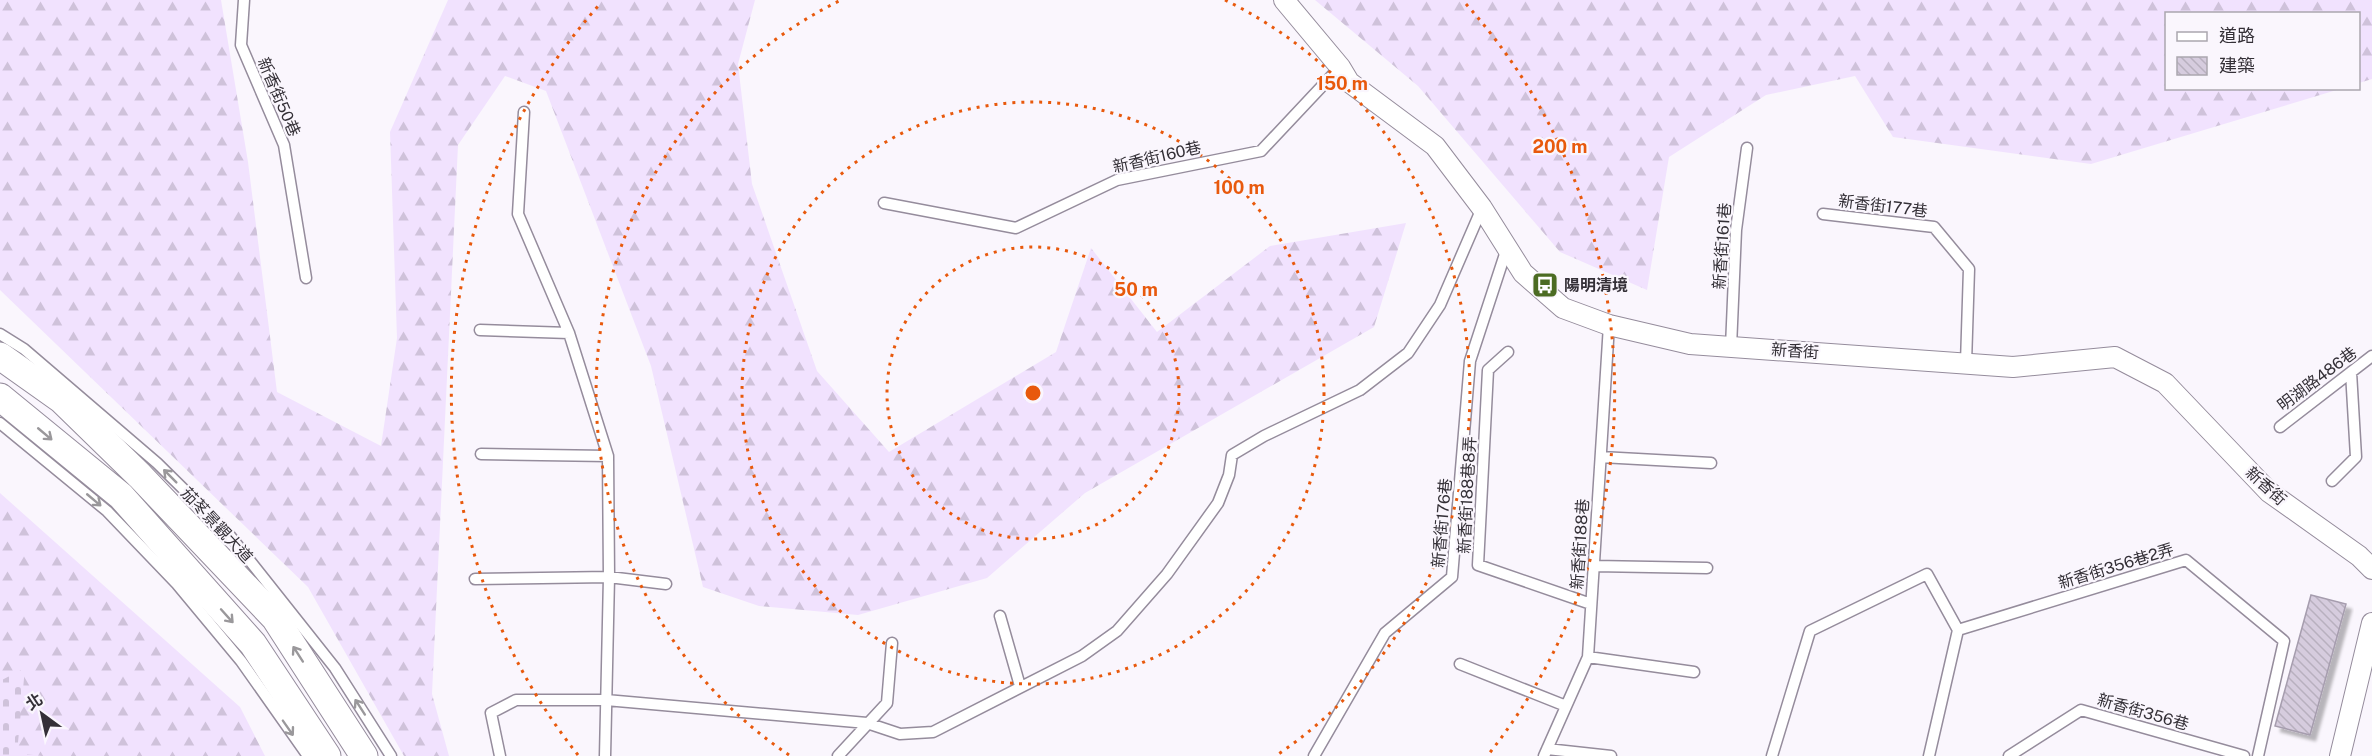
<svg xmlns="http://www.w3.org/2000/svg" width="2372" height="756" font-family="'Public Sans','Noto Sans TC',sans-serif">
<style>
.forest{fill:url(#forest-firs)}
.cemetery{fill:url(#cemetery-stones)}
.building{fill:url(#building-back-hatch);stroke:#a69dae;stroke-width:1.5;filter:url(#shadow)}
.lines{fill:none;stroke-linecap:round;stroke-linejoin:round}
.lane-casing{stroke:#958c9c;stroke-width:13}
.street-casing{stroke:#958c9c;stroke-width:22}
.secondary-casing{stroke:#958c9c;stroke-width:29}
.lane{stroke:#fff;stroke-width:10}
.street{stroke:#fff;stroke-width:20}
.secondary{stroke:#fff;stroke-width:27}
.oneway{stroke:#9a989b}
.ring{fill:none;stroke:#e8590c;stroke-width:3;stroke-dasharray:3 6}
.labels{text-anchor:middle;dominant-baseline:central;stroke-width:4.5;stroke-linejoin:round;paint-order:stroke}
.street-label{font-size:16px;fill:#343037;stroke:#faf6fd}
.poi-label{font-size:16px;font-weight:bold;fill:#343037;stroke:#faf6fd;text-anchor:start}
.centre{fill:#e8590c;stroke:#faf6fd;stroke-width:3}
.ring-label{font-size:18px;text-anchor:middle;font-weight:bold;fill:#e8590c;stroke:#faf6fd;stroke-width:4.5;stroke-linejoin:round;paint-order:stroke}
</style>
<defs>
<pattern id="forest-firs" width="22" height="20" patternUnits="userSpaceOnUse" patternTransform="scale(1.5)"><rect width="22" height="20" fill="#f1e2fe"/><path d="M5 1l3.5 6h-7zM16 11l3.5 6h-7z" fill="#cfc2da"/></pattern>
<pattern id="cemetery-stones" width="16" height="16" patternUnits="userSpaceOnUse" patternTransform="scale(1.5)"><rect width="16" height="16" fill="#f1e2fe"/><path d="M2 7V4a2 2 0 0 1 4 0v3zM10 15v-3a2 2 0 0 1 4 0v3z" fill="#cfc2da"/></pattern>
<pattern id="building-back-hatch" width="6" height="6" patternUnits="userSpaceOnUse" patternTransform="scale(1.5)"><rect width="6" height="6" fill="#d6ccde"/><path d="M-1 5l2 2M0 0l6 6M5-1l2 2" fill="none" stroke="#b8b0bf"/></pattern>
<filter id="shadow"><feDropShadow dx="5.5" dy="5.5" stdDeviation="1.5" flood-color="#0004"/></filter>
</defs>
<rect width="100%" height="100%" fill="#faf6fd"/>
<path class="forest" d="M0 0H221L248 162 277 392 381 446 397 338 390 132 448 0H755L738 64 752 184 817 371 889 452 1056 352 1091 248 1157 332 1270 246 1406 223 1374 327 1085 493 987 578 858 615 759 606 703 587 651 366 546 91 505 76 458 145 432 694 449 756H404L308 587 0 290Z
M1315 0H2372V79L2359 83 2358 14H2166V88L2340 89 2091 164 1893 137 1855 76 1766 95 1669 157 1647 290 1560 252 1418 86Z
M0 493 240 707 265 756H0Z"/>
<path class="cemetery" d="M25 668 17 753 42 756H0V681Z"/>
<path class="building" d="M2311 595 2346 604 2310 735 2275 726Z"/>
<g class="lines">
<defs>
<path id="lane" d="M244 0 241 45 284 145 306 278
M524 112 518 214 569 333 608 456 609 577 605 756
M884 203 1016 228 1117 180 1261 151 1340 67
M1823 214 1934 227 1969 269 1966 363
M480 330 569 333
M0 334 24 349 157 463 227 532 335 668 391 756
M1731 347 1736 230 1747 148
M1508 352 1488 370 1478 565 1591 604
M0 423 107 511 177 584 241 661 308 756
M2280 427 2372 356
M481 454 608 456
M1601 457 1711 463
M2332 481 2356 457 2351 372
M1594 566 1707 568
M475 579 609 577 666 584
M1000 616 1020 686
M1958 630 2186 560 2284 641 2258 756
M1588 657 1694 672
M1460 664 1566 706
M1547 749 1611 756
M500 756 491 713 516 700H606L867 723 900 734 933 732 1082 656 1117 631 1167 574 1218 503 1229 475 1232 455 1264 436 1360 390 1408 353 1440 305 1482 208
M838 756 887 703 892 643
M1314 756 1385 633 1452 577 1470 361 1507 248
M1544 756 1588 657 1609 325
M1772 756 1810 631 1927 574 1958 630 1929 756
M2009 756 2081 710 2244 756"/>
<path id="street" d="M1284 0 1340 67 1349 82 1435 146 1482 208 1523 273 1563 308 1609 325 1690 344 2013 367 2115 357 2165 383 2269 492 2359 556 2372 569
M2340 756 2372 623"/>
<path id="secondary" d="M0 356 62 400 140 476 275 618 364 756
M0 397 121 496 253 644 327 756"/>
</defs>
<use href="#lane" class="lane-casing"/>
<use href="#street" class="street-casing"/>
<use href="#secondary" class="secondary-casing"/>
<use href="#lane" class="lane"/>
<use href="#street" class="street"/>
<use href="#secondary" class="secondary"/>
</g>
<defs><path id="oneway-shaft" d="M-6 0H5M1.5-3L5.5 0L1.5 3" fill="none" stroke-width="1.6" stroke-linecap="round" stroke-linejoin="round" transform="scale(1.5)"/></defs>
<g class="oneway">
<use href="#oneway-shaft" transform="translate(45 434) rotate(40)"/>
<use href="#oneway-shaft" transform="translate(170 476) rotate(-135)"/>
<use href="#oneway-shaft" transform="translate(94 500) rotate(40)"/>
<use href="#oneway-shaft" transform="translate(227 616) rotate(48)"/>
<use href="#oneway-shaft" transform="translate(298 654) rotate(-123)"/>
<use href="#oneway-shaft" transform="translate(360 707) rotate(-123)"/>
<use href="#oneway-shaft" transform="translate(288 728) rotate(55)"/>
</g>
<g class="ring">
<circle cx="1033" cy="393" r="146"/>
<circle cx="1033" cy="393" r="291"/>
<path d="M789 755A437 437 0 0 1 841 0M1225 0A437 437 0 0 1 1277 755"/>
<path d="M578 755A582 582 0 0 1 600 4M1466 4A582 582 0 0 1 1488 755"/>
</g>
<defs>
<symbol id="bus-square" viewBox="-11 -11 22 22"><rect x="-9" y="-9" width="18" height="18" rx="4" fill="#4c6c23" stroke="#faf6fd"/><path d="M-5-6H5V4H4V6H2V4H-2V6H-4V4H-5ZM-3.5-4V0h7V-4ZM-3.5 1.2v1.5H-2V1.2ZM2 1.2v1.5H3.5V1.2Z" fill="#fff"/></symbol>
</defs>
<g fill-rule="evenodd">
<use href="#bus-square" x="1530" y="270" width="30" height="30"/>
</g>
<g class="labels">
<g class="street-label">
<text transform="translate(279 97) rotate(67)">新香街50巷</text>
<text transform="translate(1157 157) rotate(-13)">新香街160巷</text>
<text transform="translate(1883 206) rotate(7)">新香街177巷</text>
<text transform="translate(1722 246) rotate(-86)">新香街161巷</text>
<text transform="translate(1795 351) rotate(4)">新香街</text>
<text transform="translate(2317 379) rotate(-37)">明湖路486巷</text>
<text transform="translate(2266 486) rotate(42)">新香街</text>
<text transform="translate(1467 495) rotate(-87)">新香街188巷8弄</text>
<text transform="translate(1442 523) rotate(-85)">新香街176巷</text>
<text transform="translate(217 525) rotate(47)">茄苳景觀大道</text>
<text transform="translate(1580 544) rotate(-86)">新香街188巷</text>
<text transform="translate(2116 566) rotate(-17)">新香街356巷2弄</text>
<text transform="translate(2143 712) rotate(16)">新香街356巷</text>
</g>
<g class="poi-label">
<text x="1564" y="285">陽明清境</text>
</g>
</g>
<circle cx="1033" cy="393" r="9" class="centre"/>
<g class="ring-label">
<text x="1342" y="90">150 m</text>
<text x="1560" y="153">200 m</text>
<text x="1239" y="194">100 m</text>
<text x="1136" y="296">50 m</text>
</g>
<rect x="2165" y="12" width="195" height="78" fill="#faf6fd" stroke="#aba7ae" stroke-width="1.5"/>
<rect x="2177" y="32" width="30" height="9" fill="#ffffff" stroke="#aba7ae" stroke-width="1.5"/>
<text x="2219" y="42" font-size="18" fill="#343037">道路</text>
<rect x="2177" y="57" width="30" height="18" fill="url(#building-back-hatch)" stroke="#aba7ae" stroke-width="1.5"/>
<text x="2219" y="72" font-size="18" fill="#343037">建築</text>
<g transform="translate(42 714) rotate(327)" stroke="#faf6fd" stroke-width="4.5" paint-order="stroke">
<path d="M0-4.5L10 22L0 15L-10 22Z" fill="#343037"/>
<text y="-9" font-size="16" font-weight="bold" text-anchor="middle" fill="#343037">北</text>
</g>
</svg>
